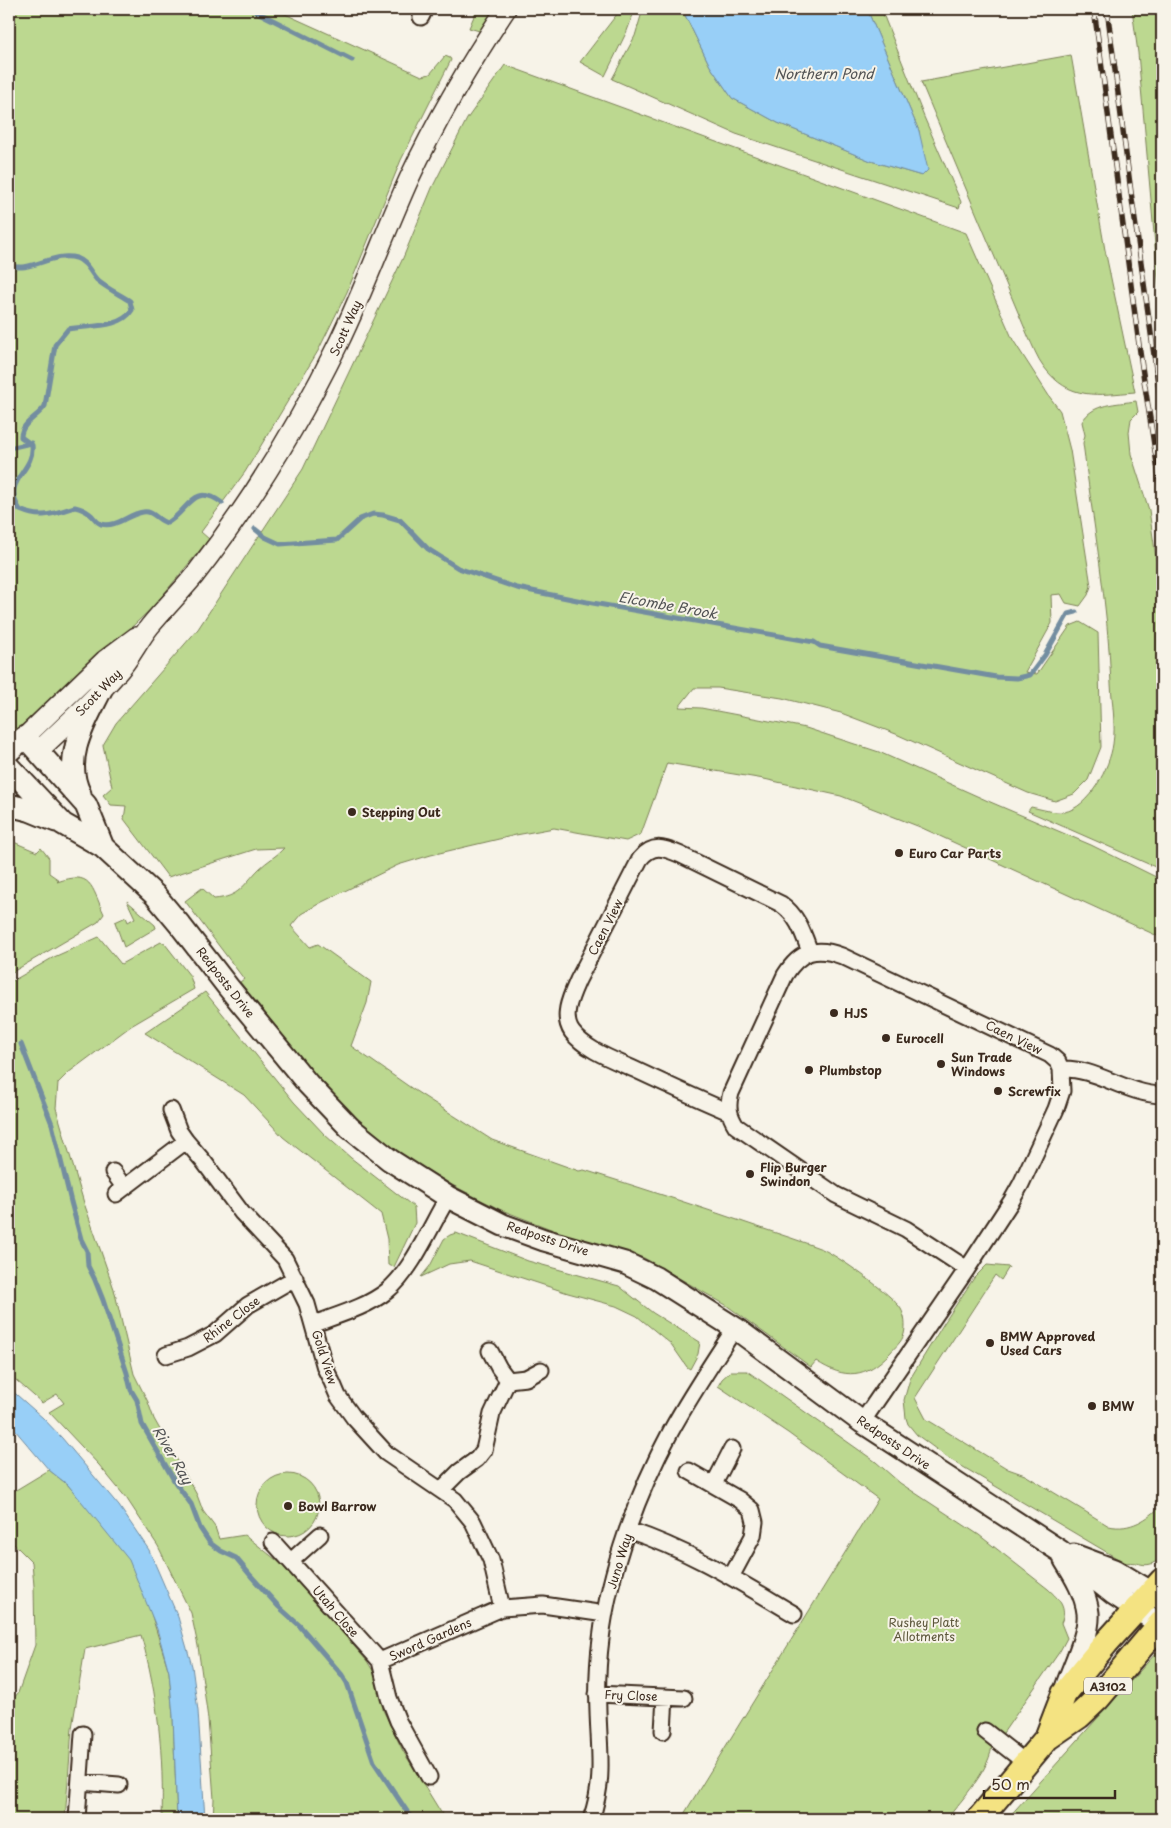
<svg xmlns="http://www.w3.org/2000/svg" width="1171" height="1828" font-family="'Playpen Sans',sans-serif">
<style>
.green{fill:#bcd890;stroke:#7c8157}
.water{fill:#98cff7;stroke:#738da0}
.lines{fill:none;stroke-linecap:round;stroke-linejoin:round}
.stream{stroke:#738da0;stroke-width:5}
.minor-casing{stroke:#3b2a1e;stroke-width:19}
.tertiary-casing{stroke:#3b2a1e;stroke-width:22}
.secondary-casing{stroke:#3b2a1e;stroke-width:25}
.primary-casing{stroke:#3b2a1e;stroke-width:28}
.minor{stroke:#f7f3e8;stroke-width:15}
.tertiary{stroke:#f7f3e8;stroke-width:19}
.secondary{stroke:#f7f3e8;stroke-width:21}
.primary{stroke:#f4e382;stroke-width:24}
.rail-casing{stroke:#3b2a1e;stroke-width:5.5}
.rail{stroke:#f7f3e8;stroke-width:4;stroke-dasharray:11;stroke-linecap:butt}
.poi-dot{fill:#3b2a1e;stroke:#f7f3e8;stroke-width:2}
.labels{text-anchor:middle;dominant-baseline:central;stroke-width:4;stroke-linejoin:round;paint-order:stroke}
.shield{fill:#f7f3e8;stroke:#73665b;stroke-width:1}
.shield-label{font-size:11px;font-weight:bold;fill:#3b2a1e}
.street-label{font-size:12px;fill:#3b2a1e;stroke:#f7f3e8}
.poi-label{font-size:12px;font-weight:bold;fill:#3b2a1e;stroke:#f7f3e8;text-anchor:start}
.park-label{font-size:12px;fill:#5b563a;stroke:#f7f3e8}
.water-label{font-size:14px;font-style:italic;fill:#525354;stroke:#f7f3e8}
</style>
<rect width="100%" height="100%" fill="#f7f3e8"/>
<filter id="ink" filterUnits="userSpaceOnUse"><feTurbulence type="fractalNoise" baseFrequency=".02" numOctaves="2"/><feDisplacementMap in="SourceGraphic" scale="10" xChannelSelector="R" yChannelSelector="G"/><feConvolveMatrix kernelMatrix="1 2 1 2 8 2 1 2 1" color-interpolation-filters="sRGB"/></filter>
<g filter="url(#ink)">
<path class="green" d="M9 9H274L422 76 430 74 445 56 450 58 451 60 401 160 347 292 318 351 245 472 201 532 209 539 153 607 9 742Z
M477 9H498L483 32 469 28Z
M621 9H634V12L627 31 605 76 580 62Z
M643 9H682L710 66 732 98 778 123 871 161 922 176 919 131 867 9H881L924 117 961 202 959 208 736 134 612 79 635 36Z
M1132 9H1162V324L1138 53Z
M1071 55 1105 250 1135 392C1098 395 1069 401 1044 367 1037 358 1033 346 1028 336L921 82Z
M505 65 966 233 1013 340 1049 396 1060 411 1070 450 1091 586 1088 595 1080 606 1066 603 1061 594 1051 595 1052 623 1025 672 1037 674 1070 626 1080 622 1098 633 1101 747 1088 780 1074 794 1055 801 1028 793 896 734 841 713 782 698 718 688H694L679 707 701 708 806 728 879 752 988 801 1091 845 1162 880V938L920 827 841 796 764 779 667 763 641 834 626 841 554 828 516 835 431 855 398 865 322 902 301 914 291 926 310 947 318 944 371 982 367 1003 351 1046 414 1090 492 1140 579 1171 584 1170C642 1188 700 1207 758 1227 779 1234 801 1241 822 1249 838 1256 893 1295 901 1309 905 1316 906 1326 904 1334 902 1342 895 1347 890 1353 866 1378 845 1380 816 1361L811 1367 726 1305 644 1258 561 1233 499 1209 454 1186 396 1151 344 1107 317 1077 240 982 244 979 185 901 202 888 214 899C240 897 243 885 259 869 267 861 277 856 284 848L256 849 168 877 124 819 126 806 111 805 103 795 112 787 103 745 116 723 198 629 303 469 403 258 432 188 467 119Z
M1136 401 1138 412 1131 419 1129 432 1131 454 1149 510 1162 599V870L1028 811 1031 807C1041 809 1053 813 1064 812 1089 808 1110 767 1113 744 1116 725 1112 703 1111 684 1108 603 1093 523 1083 443L1085 435 1082 422C1092 403 1117 404 1136 401Z
M9 840 37 852 41 848 49 858V873L59 880 57 882C92 870 91 886 104 914L98 922 9 974Z
M127 901 155 925 156 928 124 947 115 922 126 917 128 922 135 918Z
M99 937 121 964 161 942 165 944 190 976 194 989 131 1026 68 1073 58 1083 56 1108 84 1203 114 1289 134 1374 148 1402 154 1419 197 1495 203 1511 215 1527 219 1539 245 1535 285 1567 367 1661 375 1674 383 1699V1710L403 1751 445 1819H213L214 1799 208 1719 198 1646 191 1613 158 1546 127 1499 99 1465 49 1412 64 1403 57 1394 42 1403 9 1374V983L54 957Z
M205 992 294 1102 325 1135 351 1158 414 1207 415 1223 394 1267 388 1265 387 1239 381 1214 283 1137 244 1095 145 1033Z
M456 1233 528 1261 619 1286 653 1313 700 1342 698 1354 690 1369 687 1367 671 1344 637 1316 616 1306 568 1293 470 1261 449 1264 421 1277 430 1266 444 1239 450 1235Z
M987 1265 1009 1267 1001 1280 995 1275 915 1398 926 1419 1008 1469 1025 1475 1109 1526C1130 1531 1148 1519 1162 1505V1557C1145 1572 1141 1560 1125 1563L948 1458 917 1435 908 1424 906 1418 904 1400 910 1379 944 1323 974 1278Z
M731 1371H747L876 1462 900 1483 979 1535 1048 1589C1059 1599 1068 1608 1061 1623L1067 1638 1060 1651 1001 1736 992 1743C992 1768 961 1800 947 1819H681L878 1499 788 1433 718 1386 722 1379Z
M49 1470 68 1485 136 1564 169 1672 173 1716 177 1819H162C164 1757 158 1695 141 1635L85 1649 72 1728 65 1819H9V1704L18 1693 35 1645 34 1586 32 1562 9 1539V1503L11 1493Z
M257 1505a31 31 0 1 1 62 0a31 31 0 1 1-62 0Z
M1162 1649V1819H1007L1156 1653Z"/>
<path class="water" d="M682 9H867L919 131 928 170 922 176 871 161 778 123 732 98 710 66Z
M9 1388 43 1418 62 1438 119 1506 149 1550 178 1617 192 1666 198 1711 205 1819H177L173 1716 169 1672 157 1629 129 1560 68 1485 49 1470 9 1423Z"/>
<g class="lines">
<path class="stream" d="M251 9 352 60
M9 265C28 274 54 251 76 258 87 262 90 272 97 280 106 288 119 294 130 301L132 310C121 329 87 325 68 329L55 345 45 406C38 417 21 423 21 437L32 445C35 472 0 480 20 510 43 520 53 513 75 507 80 508 85 510 90 514 94 517 96 522 101 524 117 528 128 514 143 512 153 510 158 521 167 523 188 512 193 481 222 503
M9 448 31 443
M255 529 265 537 280 544 337 540 360 519 373 514 383 515 400 520 428 549 458 568 517 588 587 602 814 642 820 646 996 677 1017 678 1030 675 1045 655 1068 614 1076 612
M21 1044 52 1124 71 1202 81 1239 87 1251 88 1266 95 1280 103 1300 127 1373 131 1390 137 1400 142 1424 175 1482 191 1504 200 1528 210 1543 221 1551 236 1558 251 1576 279 1607 299 1625 342 1675 347 1683 374 1762 412 1819"/>
<defs>
<path id="minor" d="M421 17 425 9
M1061 1069C1095 1067 1125 1094 1162 1095
M171 1110 179 1131 186 1141 204 1162 242 1213 285 1259 307 1304 325 1368 332 1382 338 1396 354 1418 386 1453 455 1500 473 1522 491 1560 502 1608
M729 1112C698 1099 668 1085 638 1071 617 1061 586 1051 572 1032 561 1016 571 996 578 980L640 859C653 843 664 848 681 855L781 904C798 916 803 933 810 952
M113 1172 124 1187
M116 1194 186 1141
M314 1324C338 1315 367 1307 387 1291 412 1271 431 1225 448 1197
M490 1351 499 1368 508 1380
M166 1355 188 1348 215 1334 248 1305 295 1278
M862 1422 967 1269 1012 1200 1021 1184 1056 1109 1062 1091 1061 1069 1058 1062 1050 1055 842 956C816 946 800 951 785 975L731 1093C727 1106 729 1115 736 1126L836 1195 906 1229 967 1269
M689 1471 740 1500 752 1510 755 1522 753 1536 731 1577
M714 1484 732 1449
M441 1490 459 1472 477 1459 484 1450 492 1414 508 1380 526 1378 541 1370
M628 1530C689 1550 740 1582 794 1614
M273 1542 380 1661
M291 1561 320 1535
M597 1694 684 1698
M663 1731 665 1697
M985 1731 1026 1763
M429 1777 398 1721 389 1698 380 1661 502 1608 543 1605 605 1614
M80 1782 119 1785
M77 1819 83 1734
M591 1819C605 1780 599 1751 598 1711 597 1687 598 1662 601 1639 609 1570 638 1492 671 1431 690 1396 713 1362 735 1328"/>
<path id="tertiary" d="M25 737 105 660 136 637
M38 751C65 726 93 701 117 673 130 659 138 641 150 626 164 609 180 593 194 576 251 503 299 424 339 342 365 288 385 232 409 179 437 119 470 63 506 9"/>
<path id="secondary" d="M9 751 25 737 86 805 103 847
M9 767 63 824 103 847 155 895 180 925 228 987 308 1084 350 1128 390 1160 448 1197 503 1225 544 1240 625 1263 656 1278 735 1328 862 1422 1060 1551 1114 1594 1160 1624
M80 794C62 758 85 722 101 690
M9 805 29 810 56 821
M1074 1555 1114 1570 1162 1599
M1065 1560C1075 1576 1086 1594 1088 1613 1090 1634 1073 1667 1066 1688"/>
<path id="primary" d="M1047 1738 1064 1694 1106 1643 1162 1581
M979 1819 1047 1738 1079 1716 1098 1698 1162 1622"/>
</defs>
<use href="#minor" class="minor-casing"/>
<use href="#tertiary" class="tertiary-casing"/>
<use href="#secondary" class="secondary-casing"/>
<use href="#primary" class="primary-casing"/>
<use href="#minor" class="minor"/>
<use href="#tertiary" class="tertiary"/>
<use href="#secondary" class="secondary"/>
<use href="#primary" class="primary"/>
<defs>
<path id="rail" d="M1094 9 1142 367 1162 496
M1107 9 1131 192 1162 411"/>
</defs>
<use href="#rail" class="rail-casing"/>
<use href="#rail" class="rail"/>
</g>
</g>
<g class="poi-dot">
<circle cx="352" cy="812" r="5"/>
<circle cx="899" cy="853" r="5"/>
<circle cx="834" cy="1013" r="5"/>
<circle cx="886" cy="1038" r="5"/>
<circle cx="941" cy="1064" r="5"/>
<circle cx="809" cy="1070" r="5"/>
<circle cx="998" cy="1091" r="5"/>
<circle cx="750" cy="1174" r="5"/>
<circle cx="990" cy="1343" r="5"/>
<circle cx="1092" cy="1406" r="5"/>
<circle cx="288" cy="1506" r="5"/>
</g>
<g class="labels">
<rect class="shield" x="1084" y="1677.5" width="48" height="17" rx="4"/>
<g class="shield-label">
<text x="1108" y="1686">A3102</text>
</g>
<g class="street-label">
<text transform="translate(345 328) rotate(-66)">Scott Way</text>
<text transform="translate(98 692) rotate(-46)">Scott Way</text>
<text transform="translate(605 927) rotate(-63)">Caen View</text>
<text transform="translate(226 982) rotate(52)">Redposts Drive</text>
<text transform="translate(1014 1037) rotate(26)">Caen View</text>
<text transform="translate(548 1238) rotate(18)">Redposts Drive</text>
<text transform="translate(231 1319) rotate(-37)">Rhine Close</text>
<text transform="translate(325 1357) rotate(72)">Gold View</text>
<text transform="translate(894 1442) rotate(34)">Redposts Drive</text>
<text transform="translate(619 1561) rotate(-73)">Juno Way</text>
<text transform="translate(336 1611) rotate(49)">Utah Close</text>
<text transform="translate(430 1639) rotate(-24)">Sword Gardens</text>
<text transform="translate(631 1695) rotate(2)">Fry Close</text>
</g>
<g class="poi-label">
<text x="362" y="812">Stepping Out</text>
<text x="909" y="853">Euro Car Parts</text>
<text x="844" y="1013">HJS</text>
<text x="896" y="1038">Eurocell</text>
<text x="951" y="1057">Sun Trade<tspan x="951" dy="14">Windows</tspan></text>
<text x="819" y="1070">Plumbstop</text>
<text x="1008" y="1091">Screwfix</text>
<text x="760" y="1167">Flip Burger<tspan x="760" dy="14">Swindon</tspan></text>
<text x="1000" y="1336">BMW Approved<tspan x="1000" dy="14">Used Cars</tspan></text>
<text x="1102" y="1406">BMW</text>
<text x="298" y="1506">Bowl Barrow</text>
</g>
<g class="park-label">
<text x="924" y="1622">Rushey Platt<tspan x="924" dy="14">Allotments</tspan></text>
</g>
<g class="water-label">
<text x="824" y="73">Northern Pond</text>
<text transform="translate(668 605) rotate(10)">Elcombe Brook</text>
<text transform="translate(173 1455) rotate(60)">River Ray</text>
</g>
</g>
<rect width="1171" height="1828" fill="none" stroke="#f7f3e8" stroke-width="30"/>
<rect x="15" y="15" width="1141" height="1798" fill="none" stroke="#3b2a1e" stroke-width="2" filter="url(#ink)"/>
<path d="M984 1790v8h131v-8" fill="none" stroke="#3b2a1e" stroke-width="2.5"/>
<text x="991" y="1790" font-size="15" fill="#3b2a1e" stroke="#f7f3e8" stroke-width="4" paint-order="stroke">50 m</text>
</svg>
